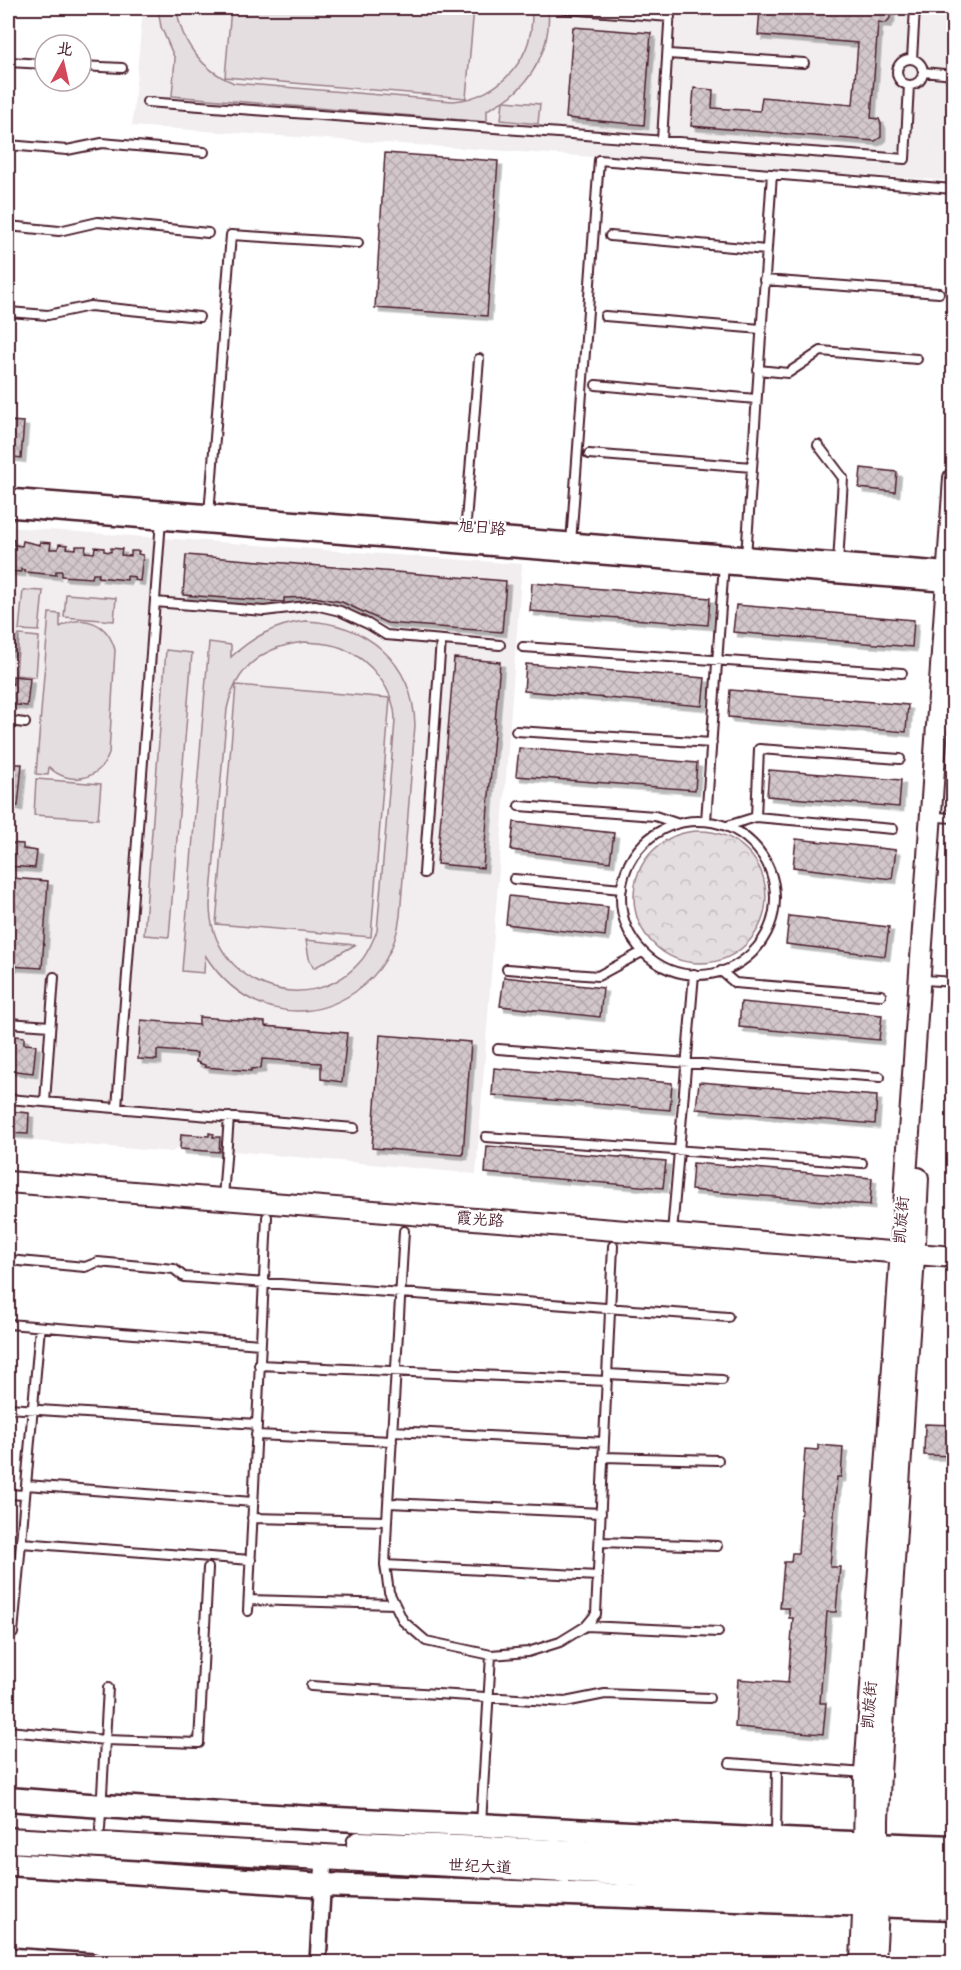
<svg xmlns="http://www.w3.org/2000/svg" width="961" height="1970" font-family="'Balsamiq Sans','LXGW WenKai TC',sans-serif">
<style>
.built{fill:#f2eeef}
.grass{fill:#e5dee0;stroke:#987e86;stroke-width:1.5;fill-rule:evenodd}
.park{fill:url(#park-crowns);stroke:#987e86;stroke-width:1.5}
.building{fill:url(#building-cross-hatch);stroke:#4a1f2b;stroke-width:1.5;filter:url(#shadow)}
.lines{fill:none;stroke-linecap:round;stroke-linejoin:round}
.service-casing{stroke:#4a1f2b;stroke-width:12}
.minor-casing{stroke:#4a1f2b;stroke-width:20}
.tertiary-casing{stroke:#4a1f2b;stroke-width:24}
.secondary-casing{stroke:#4a1f2b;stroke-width:27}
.primary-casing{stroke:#4a1f2b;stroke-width:28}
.service{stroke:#fff;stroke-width:8}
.minor{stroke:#fff;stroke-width:15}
.tertiary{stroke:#fff;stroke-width:20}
.secondary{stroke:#fff;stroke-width:22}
.primary{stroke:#fff;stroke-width:24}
.labels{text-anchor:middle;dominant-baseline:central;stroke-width:4.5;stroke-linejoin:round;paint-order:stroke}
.street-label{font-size:16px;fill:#4a1f2b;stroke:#fff}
</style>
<defs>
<pattern id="park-crowns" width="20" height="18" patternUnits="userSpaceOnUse" patternTransform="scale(1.5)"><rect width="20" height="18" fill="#e5dee0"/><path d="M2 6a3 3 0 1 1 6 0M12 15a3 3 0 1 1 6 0" fill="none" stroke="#c6bec0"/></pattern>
<pattern id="building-cross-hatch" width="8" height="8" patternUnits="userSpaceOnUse" patternTransform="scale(1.5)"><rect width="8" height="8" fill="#d2c7cb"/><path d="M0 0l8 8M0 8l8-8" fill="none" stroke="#b6aaae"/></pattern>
<filter id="shadow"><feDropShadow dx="4.5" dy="4.5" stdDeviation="0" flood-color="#0004"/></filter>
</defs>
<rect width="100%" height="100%" fill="#fff"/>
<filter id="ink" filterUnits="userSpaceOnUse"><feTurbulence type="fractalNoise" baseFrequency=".0167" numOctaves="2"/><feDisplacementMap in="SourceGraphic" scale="12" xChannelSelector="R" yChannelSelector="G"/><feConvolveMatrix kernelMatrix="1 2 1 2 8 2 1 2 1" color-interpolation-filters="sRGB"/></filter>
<g filter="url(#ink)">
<path class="built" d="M143 8H953V181L132 126Z
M8 527 522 564 476 1174 180 1146 172 1152 8 1139Z"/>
<path class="grass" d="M158 8H177C180 42 203 71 234 83L453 101C500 98 538 55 531 8H548C552 44 534 81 504 101L540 104 538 124 501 120 503 101 487 110V122L172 96 175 59 161 27Z
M231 8H474L466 98 225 77Z
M23 590 43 591 39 631 19 630Z
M66 594 116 598 114 621 64 617Z
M49 613 60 614V627C84 613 108 623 115 650L109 754C99 781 68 786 49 767L48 775 36 774Z
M305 621C366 623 413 661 415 725L400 916C396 948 382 973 355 992 300 1029 239 1009 205 955L204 973 182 971 209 642 231 645V657C253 637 274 625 305 621ZM305 642C318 643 330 643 342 648 371 660 395 690 395 721L377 931C372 942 368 954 359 963 306 1021 210 983 210 905L227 709C236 667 264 646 305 642Z
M19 635 39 637 36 677 16 675Z
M166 650 192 653 169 937 144 935Z
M236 685 390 698 371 937 216 924Z
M36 779 101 784 98 819 34 815Z
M306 940 355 945 314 968 309 958Z"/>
<path class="park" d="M634 897a66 66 0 1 1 132 0a66 66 0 1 1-132 0Z"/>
<path class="building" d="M760 8H890V18L886 23 878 22 871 118 879 119 881 124V137L875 141 691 126 694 88 713 90 712 108 760 111 762 97 853 105 858 43 758 35Z
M573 27 651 33 644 125 566 118Z
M385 153 498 161 487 316 375 308Z
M8 421 24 422 21 458 8 456Z
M861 468 897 472 895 492 859 488Z
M8 539 14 540V545L22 546 23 541 40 545V542L51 543 50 549H58L59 544 68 545 67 548 76 549V546H86L85 552 94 553 95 547 104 548V551L111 552V548L122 549 121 555 131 556V551H139L138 554 143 555 140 581 134 580 135 577 127 576V580L98 577 99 574H93L92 578 62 576V571H56V575L25 572V570L21 569V572L8 571Z
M186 555 506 581 502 632 387 623 342 602 314 597 284 598V602L183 595Z
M532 583 710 598 708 625 530 611Z
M736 605 914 620 912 647 733 632Z
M8 632H13L12 652H8Z
M454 658 500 662 483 868 437 864Z
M526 664 705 678 702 706 524 691Z
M13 676 30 678 27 706 8 704V683L13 684Z
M730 690 908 705 906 732 728 717Z
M519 748 697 763 695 790 516 776Z
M12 764H22L18 806 8 805V768H12Z
M769 770 901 780 899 807 767 796Z
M514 822 614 833 610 862 511 850Z
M796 839 896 850 892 879 793 867Z
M8 843 23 844V849L37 851 35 868 8 866Z
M12 878 48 881 42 968 8 966V900Z
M509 896 608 907 605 936 506 924Z
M789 916 889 927 885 956 786 944Z
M504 977 603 988 600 1017 500 1006Z
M741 1002 882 1015 879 1040 739 1027Z
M199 1017 265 1022V1026L347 1033 342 1082 321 1079V1063L262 1059 261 1068 251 1069V1071L205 1067V1065L196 1062 197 1053 157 1050V1060L138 1059 141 1020 199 1025Z
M8 1035 24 1037V1044L36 1045 33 1073 8 1070Z
M380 1035 471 1042 463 1155 372 1148Z
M494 1068 672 1083 670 1110 492 1095Z
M699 1082 877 1096 875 1124 696 1109Z
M8 1111 29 1113 28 1134 8 1133Z
M209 1133 214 1134 213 1137H220L219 1152 180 1149 181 1134 209 1136Z
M487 1146 666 1161 663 1188 485 1173Z
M693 1163 872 1178 870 1205 691 1190Z
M925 1424 954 1425V1456L924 1455Z
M818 1445 843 1447 841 1477H837L830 1567H840L836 1612H827L820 1703H826L823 1734 735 1727 738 1679 788 1683 793 1618H789V1608H780L784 1562H791L792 1553H798L805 1449 818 1450Z"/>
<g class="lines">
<defs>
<path id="service" d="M566 9 670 17
M668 54 804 63
M897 72a13 13 0 1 1 26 0a13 13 0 1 1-26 0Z
M912 59 915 8
M8 62 45 64
M81 66 122 68
M923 72 954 75
M147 102 905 159 909 85
M662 140 670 8
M8 145 67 150 102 143 204 152
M8 226 59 231 98 222 208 233
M610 236 766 250
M764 280 939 293
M8 312 48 315 90 306 199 317
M605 316 761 329
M758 370 788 373 821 351 917 359
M596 385 756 399
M818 445 843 478 838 564
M589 454 752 467
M209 514 231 235 358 243
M465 534 479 359
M571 543 599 160 953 189
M746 557 772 174
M155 602 264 611 315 605 340 611 368 624 386 635 500 645
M523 647 902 673
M8 721 25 723
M516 731 712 743
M519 806 655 816 676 823
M756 817 759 749 900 759
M937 817 954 818
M706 821 724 563
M621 898a77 77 0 1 1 154 0a77 77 0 1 1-154 0Z
M727 826 756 817 893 829
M424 873 441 640
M514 879 622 889
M507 969 598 976 642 952
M721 971 735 983 881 995
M925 980 954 982
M8 1023 50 1026
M498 1049 880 1077
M8 1099 354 1128
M45 1102 54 977
M117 1108 161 520
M486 1137 862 1163
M223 1198 229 1117
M404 1231 387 1521 385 1565 389 1592 403 1621 426 1641 491 1655 528 1652 560 1642 586 1626 596 1614 613 1246
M672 1233 694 974
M8 1260 85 1267 98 1262 174 1269 184 1277 728 1317
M8 1324 260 1344
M259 1365 607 1381
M607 1374 722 1380
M8 1408 257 1424
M393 1431 604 1442
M256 1435 392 1441
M603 1457 718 1460
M26 1485 253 1502
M8 1494 25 1495
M389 1503 601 1513
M252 1518 387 1521
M600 1542 717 1546
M21 1543 251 1560
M8 1562 19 1563
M385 1565 598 1576
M249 1600 395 1604
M248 1611 267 1217
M586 1626 718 1632
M8 1633H13L40 1327
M311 1686 565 1702 605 1694 709 1698
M8 1731 105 1740 199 1743 208 1568
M730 1763 865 1773
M481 1824 491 1655
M100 1829 108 1688
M776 1838 777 1767"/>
<path id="minor" d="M8 497 954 571
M8 509 954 584
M8 1956 93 1962
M318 1962 324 1858"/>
<path id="tertiary" d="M8 1182 954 1257
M864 1858 865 1773 954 478
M878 1858V1820L880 1773 915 1242 918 1178
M861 1962 864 1890
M875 1962 879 1891"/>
<path id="secondary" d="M8 1799C170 1812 334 1819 497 1826 649 1834 801 1842 954 1847
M8 1864 323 1885 954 1908"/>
<path id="primary" d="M8 1840 954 1891
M359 1844 954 1868"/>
</defs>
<use href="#service" class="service-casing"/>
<use href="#minor" class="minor-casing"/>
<use href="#tertiary" class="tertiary-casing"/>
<use href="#secondary" class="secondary-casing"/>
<use href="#primary" class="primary-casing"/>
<use href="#service" class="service"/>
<use href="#minor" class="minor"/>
<use href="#tertiary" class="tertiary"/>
<use href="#secondary" class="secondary"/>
<use href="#primary" class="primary"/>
</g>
</g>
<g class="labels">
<g class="street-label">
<text transform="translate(482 528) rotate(5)">旭日路</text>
<text transform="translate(480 1220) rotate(4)">霞光路</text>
<text transform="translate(902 1220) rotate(-86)">凯旋街</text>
<text transform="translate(870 1705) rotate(-86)">凯旋街</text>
<text transform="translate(480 1867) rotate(3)">世纪大道</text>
</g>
</g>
<rect width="961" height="1970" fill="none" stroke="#fff" stroke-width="30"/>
<rect x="15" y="15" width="931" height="1940" fill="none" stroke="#4a1f2b" stroke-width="2" filter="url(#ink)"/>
<g transform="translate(63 63) rotate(8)"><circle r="28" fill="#ffffff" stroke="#b7a5aa" stroke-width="1.5"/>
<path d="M0-4.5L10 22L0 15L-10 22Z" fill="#d1495b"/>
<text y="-9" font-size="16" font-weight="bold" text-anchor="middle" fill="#4a1f2b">北</text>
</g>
</svg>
